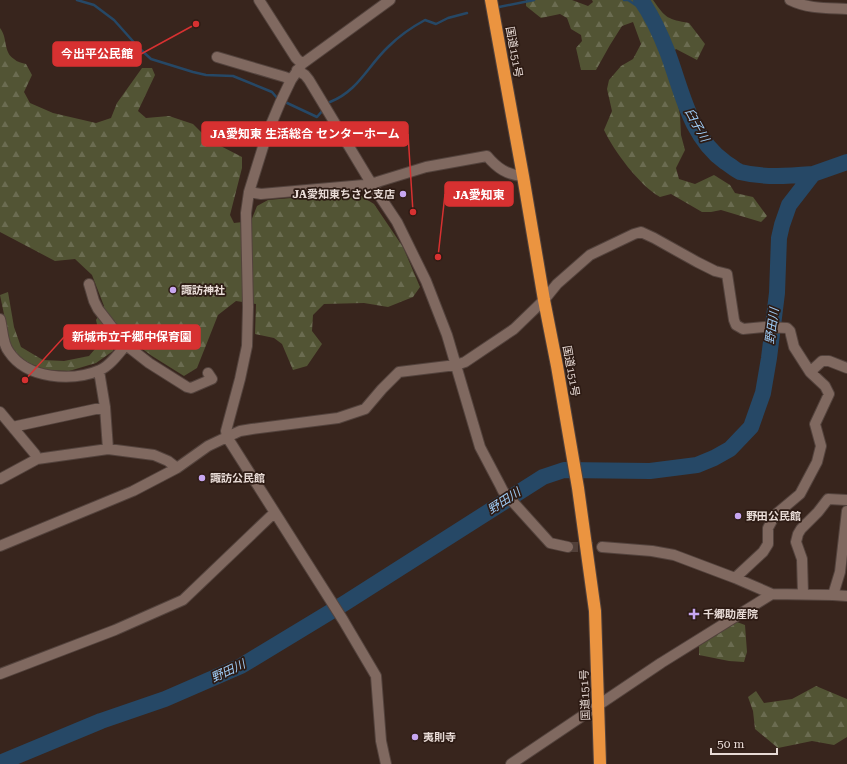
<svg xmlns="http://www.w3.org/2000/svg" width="847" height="764" font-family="'Roboto Serif','Noto Sans JP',serif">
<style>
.forest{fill:url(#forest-firs)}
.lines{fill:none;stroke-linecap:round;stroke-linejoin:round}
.stream{stroke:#264866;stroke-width:2.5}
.river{stroke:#264866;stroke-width:16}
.minor-tunnel{stroke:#524039;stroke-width:10;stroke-dasharray:10 5;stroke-linecap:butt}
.minor-casing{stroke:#53433d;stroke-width:12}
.highway-casing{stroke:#53433d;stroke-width:14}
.minor{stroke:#806960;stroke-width:10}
.highway{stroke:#eb9440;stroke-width:12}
.poi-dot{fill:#c7a6f0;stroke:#2d1b14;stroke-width:1.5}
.labels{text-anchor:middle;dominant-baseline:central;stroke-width:3.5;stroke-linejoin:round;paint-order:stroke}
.street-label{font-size:11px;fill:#e8dbd6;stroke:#2d1b14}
.poi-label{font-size:11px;font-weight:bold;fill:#e8dbd6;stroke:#2d1b14;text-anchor:start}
.water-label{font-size:12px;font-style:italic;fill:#9fccf6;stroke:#2d1b14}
.leader{fill:none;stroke:#d73131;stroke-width:1.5}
.callout-dot{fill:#d73131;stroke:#2d1b14;stroke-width:1.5}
.callout{fill:#d73131;stroke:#d73131;stroke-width:1.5}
.callout-label{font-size:12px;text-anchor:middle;font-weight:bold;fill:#fff}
</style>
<defs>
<pattern id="forest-firs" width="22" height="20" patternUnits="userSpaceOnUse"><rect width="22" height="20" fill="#525434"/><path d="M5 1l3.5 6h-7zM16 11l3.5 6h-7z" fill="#6b6c51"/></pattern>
</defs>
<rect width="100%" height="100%" fill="#38251d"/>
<path class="forest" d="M526 0H572L588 6 593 2 592 0H653C666 19 668 19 689 23L705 44 697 60 676 49 666 59 674 83 680 115 681 135 685 150 676 168 679 179 695 184 714 175 730 185 735 193 753 197 767 216 761 222 721 210 711 212H702L671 194 660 197C639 185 614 151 604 130L612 111 607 89 609 80 621 66 633 59 641 44 633 22 622 26 610 45 596 70H581L576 48 582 41 581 35 571 29 567 18 560 14 541 18 526 6Z
M0 28C8 38 3 52 14 59 17 62 22 63 26 64L32 75 24 92 30 103 53 113 96 123 111 118 117 103 142 68H152L155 75 138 111 146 118 169 116 193 124 209 140 242 157V168L230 215 234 223 251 221 257 206 268 200 326 195 358 194 374 204 403 247 420 287 413 297 388 307 364 303 324 304 313 315 312 331 322 344 307 366 293 370 282 344 274 338 255 334 256 304 236 301 218 315 197 368 184 376 152 356 122 334 113 340V351L96 363 69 371 46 370 24 361 11 348 0 295 8 292 14 327 21 347 43 360 64 361 89 356 101 342 96 320 104 306 92 275 75 259 55 261 0 232Z
M737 622 745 625 747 652 744 662 729 661 699 655V646Z
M816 686 847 699V737L834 745 812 741 778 748 755 729 753 711 748 697 756 691 764 703 792 699Z"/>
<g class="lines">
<path class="stream" d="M77 0 94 5 114 20 139 48 151 59 193 72 206 75 233 76 272 92 278 99
M624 0H628L651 15
M499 7 534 0
M285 102 317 117 323 110
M330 102C358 91 367 67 388 47 398 37 412 27 425 20L436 24 448 18 467 13"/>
<path class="river" d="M641 0C652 16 660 33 667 51 682 90 689 136 725 162 730 165 735 170 740 172 764 178 789 176 813 174
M0 763 101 721 165 699 241 666 345 603 543 477 564 470 650 471 697 465 714 458 730 449 751 427 763 393 769 358 777 293 779 238 782 225 789 205 813 174 847 162"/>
<path class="minor-tunnel" d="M568 547H602"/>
<defs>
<path id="minor" d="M259 0 296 58 302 64
M790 0C808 9 827 8 847 9
M217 57 285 77 291 80
M297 70 305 75 309 80 371 183 397 222 426 281 447 335 480 447 500 485 503 491 550 543 568 547
M249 192 261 194 364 185 377 182 426 167 487 156C497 168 507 175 523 176
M89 284 94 301 98 309 126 345 149 363 187 387 191 388 212 379 208 373
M0 319C3 330 2 343 9 352 27 379 72 382 100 370 110 366 119 353 126 345
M99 371 105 407 108 449
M810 372 822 361H829L847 368
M0 412 35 454 37 459
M14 429 17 426 105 407
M0 479 37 459 108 449 154 455 168 461 177 468
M0 546 133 491 177 468 208 446 227 437 226 431 240 379 247 346 248 307 246 213 249 192 267 134 280 103 291 80 302 64 390 0
M602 547 652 551 674 555 735 578 772 594
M803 594 802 559 796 542 798 534 801 529 818 512 828 499 847 500
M833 595 840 572 847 511
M0 674 115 630 183 600 274 513
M386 764 381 741 376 676 343 620 227 437 240 431 252 429 338 418 365 409 382 389 399 372 456 365 465 362 514 329 544 300 557 284 590 255 634 234 641 232 654 238 697 262 715 271 727 274 734 320 736 325 743 329 765 327 787 328 790 331 794 347 810 372 825 386 829 394 815 424 821 446 817 462 800 494 775 515 768 528V544L763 552 735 578
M511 764 661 663 772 594 833 595 847 596"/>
<path id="highway" d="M491 0 523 176 544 300 557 366 578 488 595 611 600 764"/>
</defs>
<use href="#minor" class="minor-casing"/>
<use href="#highway" class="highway-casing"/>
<use href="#minor" class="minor"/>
<use href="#highway" class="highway"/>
</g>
<g class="poi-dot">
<circle cx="403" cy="194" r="4"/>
<circle cx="173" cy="290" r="4"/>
<circle cx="202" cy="478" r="4"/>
<circle cx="738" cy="516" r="4"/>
<path d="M692 608h4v4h4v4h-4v4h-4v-4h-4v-4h4z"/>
<circle cx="415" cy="737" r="4"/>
</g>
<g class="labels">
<g class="street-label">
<text transform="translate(514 52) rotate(80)">国道151号</text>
<text transform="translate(571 371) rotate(80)">国道151号</text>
<text transform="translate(585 695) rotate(-92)">国道151号</text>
</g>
<g class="poi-label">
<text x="395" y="194" text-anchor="end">JA愛知東ちさと支店</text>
<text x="181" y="290">諏訪神社</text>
<text x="210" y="478">諏訪公民館</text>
<text x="746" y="516">野田公民館</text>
<text x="703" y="614">千郷助産院</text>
<text x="423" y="737">夷則寺</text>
</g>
<g class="water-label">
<text transform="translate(697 125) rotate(61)">臼子川</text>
<text transform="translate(772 326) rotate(-82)">野田川</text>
<text transform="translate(504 501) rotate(-33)">野田川</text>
<text transform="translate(228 671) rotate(-25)">野田川</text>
</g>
</g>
<path class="leader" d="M196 24L141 54M413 212L408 134M438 257L445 194M25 380L64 337"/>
<g class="callout-dot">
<circle cx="196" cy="24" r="4"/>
<circle cx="413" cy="212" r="4"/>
<circle cx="438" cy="257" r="4"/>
<circle cx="25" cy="380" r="4"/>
</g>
<g class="callout">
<rect x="53" y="42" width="88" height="24" rx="4"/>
<rect x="202" y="122" width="206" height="24" rx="4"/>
<rect x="445" y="182" width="68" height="24" rx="4"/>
<rect x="64" y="325" width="136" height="24" rx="4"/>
</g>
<g class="callout-label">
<text x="97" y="58">今出平公民館</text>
<text x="305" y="138">JA愛知東 生活総合 センターホーム</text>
<text x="479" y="199">JA愛知東</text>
<text x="132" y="341">新城市立千郷中保育園</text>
</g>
<path d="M711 748v6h66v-6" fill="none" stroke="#e8dbd6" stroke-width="2"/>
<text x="717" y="748" font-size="12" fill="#e8dbd6" stroke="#2d1b14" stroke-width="3" paint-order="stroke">50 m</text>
</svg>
